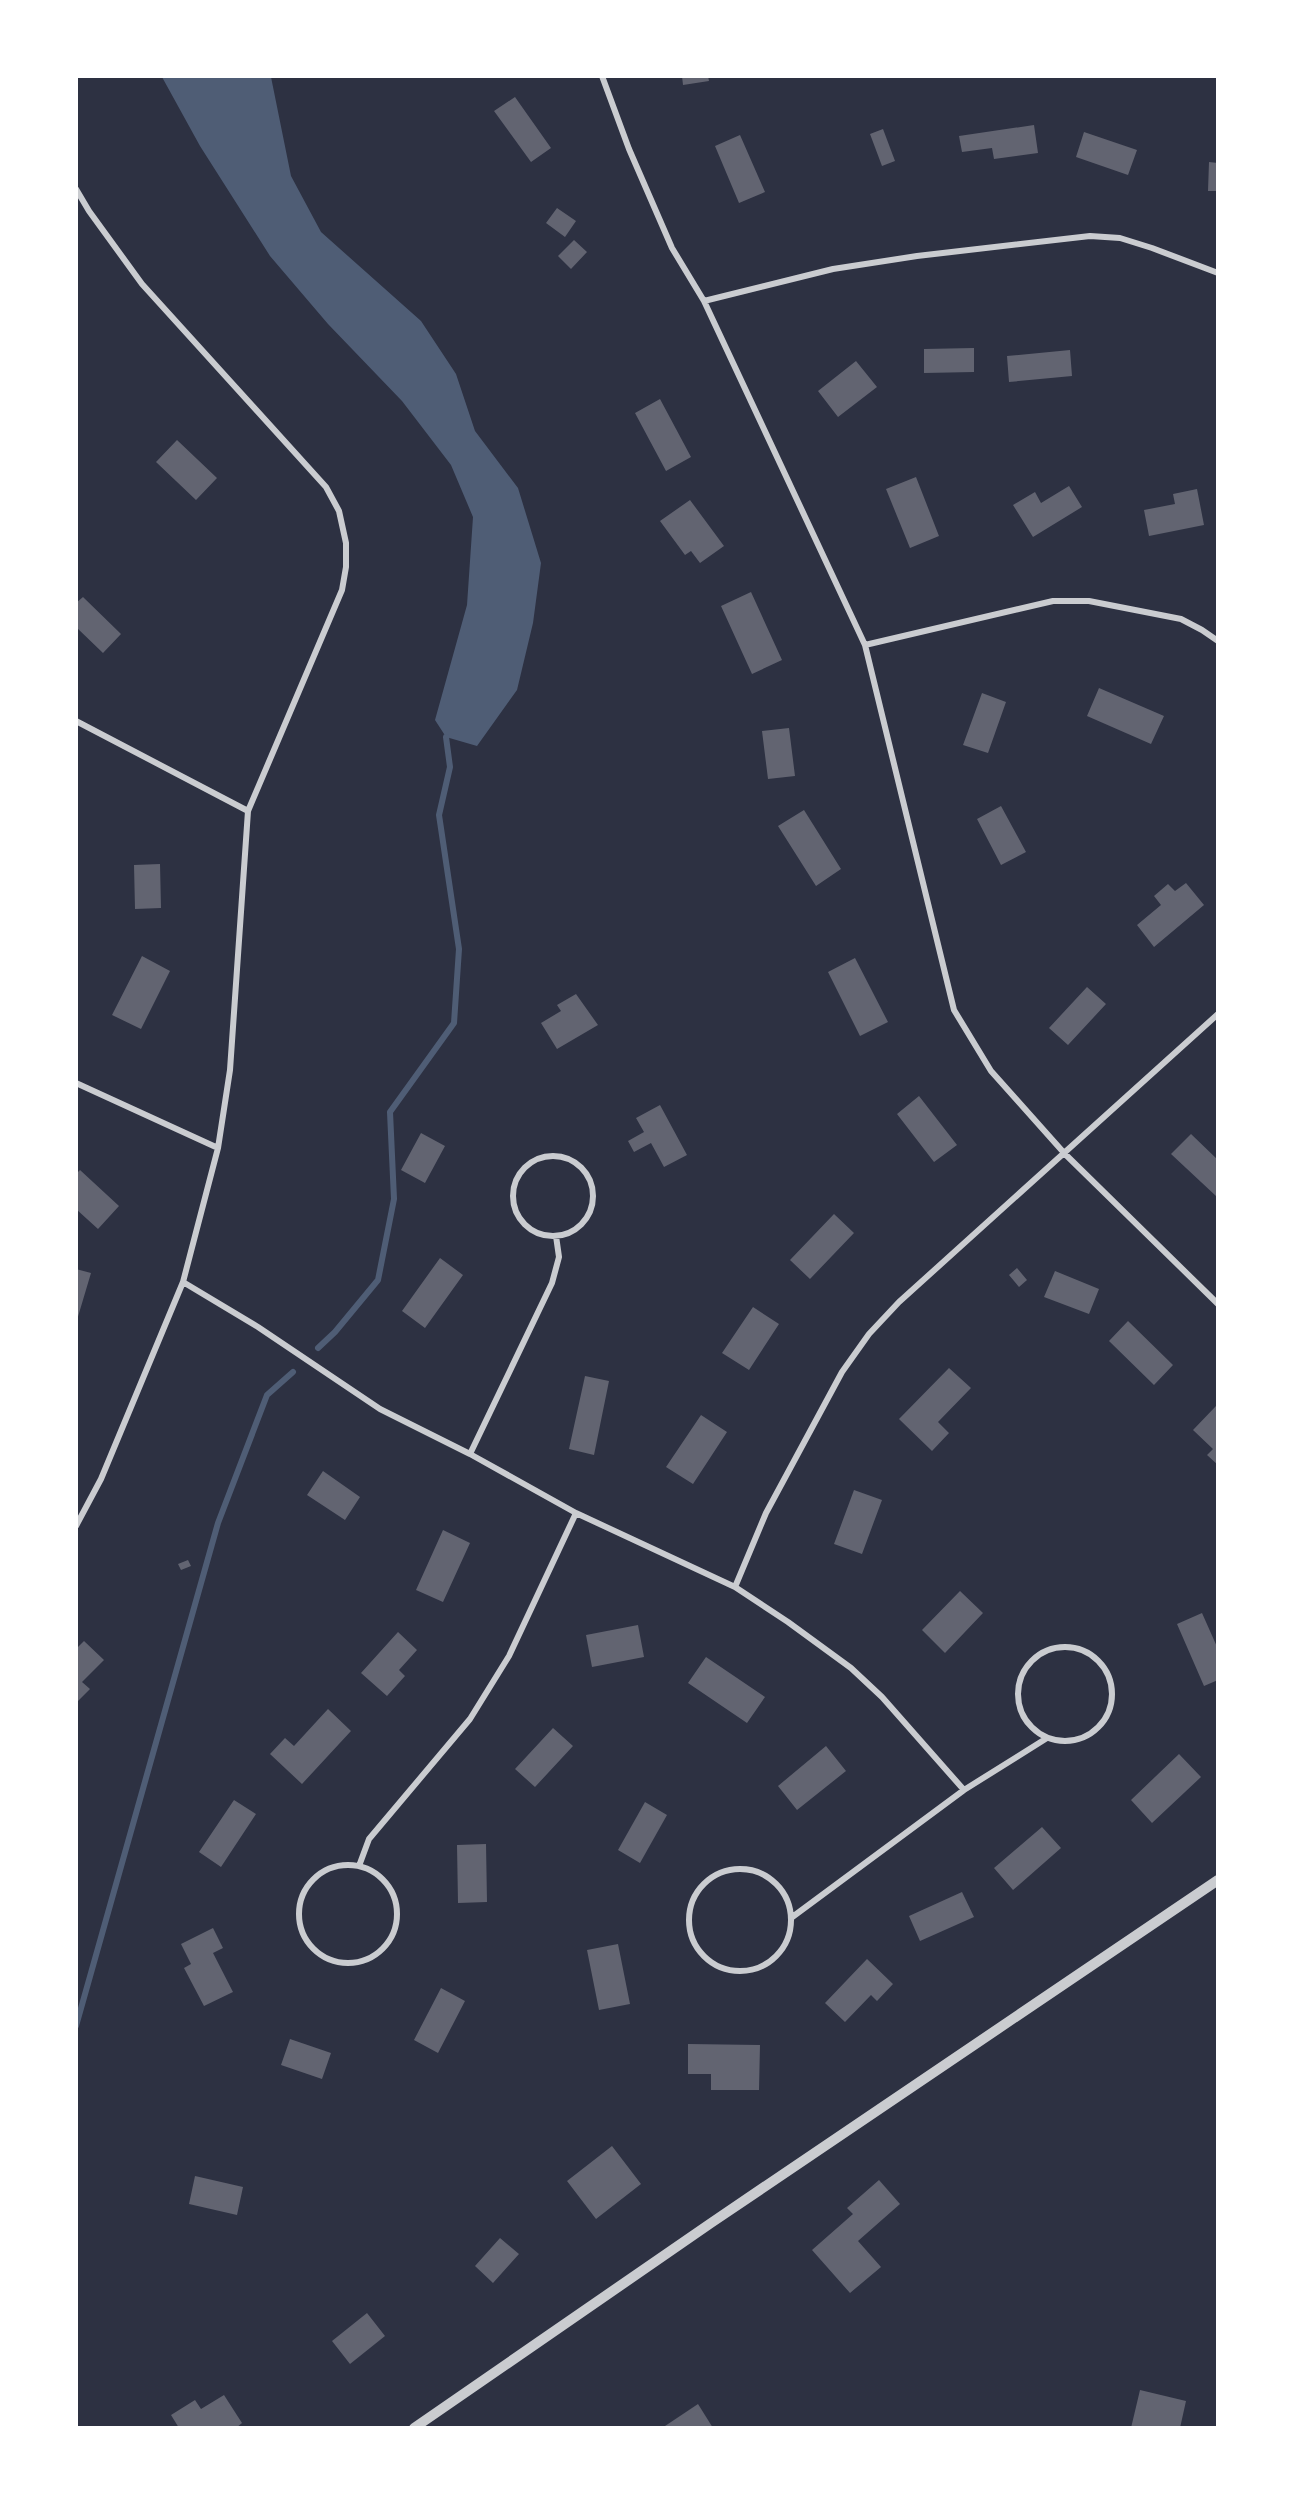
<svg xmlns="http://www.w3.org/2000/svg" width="1294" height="2504" font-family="Inter,sans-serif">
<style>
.water{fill:#4f5d75}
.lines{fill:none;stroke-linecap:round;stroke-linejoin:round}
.stream{stroke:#4f5d75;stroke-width:6}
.building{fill:#626471}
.minor{stroke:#caccd0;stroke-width:6}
.tertiary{stroke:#caccd0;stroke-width:10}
</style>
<rect width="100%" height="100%" fill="#2d3142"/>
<path class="water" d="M162 77H271L291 176 321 232 421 321 456 374 475 431 518 488 541 563 533 623 517 690 477 746 446 737 435 720 467 605 473 517 451 465 402 401 328 324 270 256 200 146Z"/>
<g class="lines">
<path class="stream" d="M318 1348 335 1332 378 1280 394 1199 390 1112 454 1023 459 949 439 815 450 767 446 737
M76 2026 218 1523 267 1395 293 1372"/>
</g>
<path class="building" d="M682 76H708L709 81 683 85Z
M515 97 551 148 531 162 494 111Z
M1034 125 1038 153 994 159 992 148 962 152 959 136Z
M883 129 895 161 882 166 870 134Z
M1084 132 1137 150 1128 175 1076 157Z
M740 135 765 192 739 203 715 146Z
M1209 162 1218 163V191H1208Z
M557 208 576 221 565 237 546 223Z
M574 240 587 252 571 269 558 256Z
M974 348V372L924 373V349Z
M1070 350 1072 376 1009 382 1007 356Z
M856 361 877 387 838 417 818 391Z
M660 399 691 457 666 471 635 413Z
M177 440 217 478 196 500 156 462Z
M916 477 939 536 910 548 886 489Z
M1069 486 1082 507 1033 537 1013 505 1035 492 1041 503Z
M1197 489 1204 525 1149 536 1144 510 1175 504 1173 494Z
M690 500 724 546 700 563 691 551 685 555 660 521Z
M751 592 782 660 752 674 721 606Z
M83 597 121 634 103 653 76 627V603Z
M1099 688 1164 716 1151 744 1087 716Z
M982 693 1006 702 988 753 963 745Z
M789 728 795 776 768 779 762 731Z
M1001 806 1026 852 1001 865 977 819Z
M804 810 841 869 816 886 778 826Z
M160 864 161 908 135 909 134 865Z
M1186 883 1204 905 1154 947 1137 925 1161 905 1154 896 1168 884 1175 891Z
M142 956 170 971 141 1029 112 1015Z
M855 958 888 1022 860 1036 828 972Z
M1087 987 1106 1004 1068 1045 1049 1028Z
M576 994 598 1025 557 1049 541 1023 561 1011 557 1005Z
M919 1096 957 1145 934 1162 897 1114Z
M660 1105 687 1155 664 1167 651 1143 634 1152 628 1141 644 1132 636 1118Z
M421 1133 445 1146 425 1183 401 1170Z
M1191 1134 1218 1160V1194L1216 1196 1171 1154Z
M80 1170 119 1206 98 1229 76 1209V1174Z
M834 1214 854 1233 810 1279 790 1260Z
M440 1258 463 1275 425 1328 402 1311Z
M1017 1268 1027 1280 1019 1287 1009 1275Z
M76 1269 91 1273 77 1320H76Z
M1055 1271 1099 1289 1089 1314 1044 1297Z
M753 1307 779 1324 749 1370 722 1353Z
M1128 1321 1173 1365 1154 1385 1109 1341Z
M949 1368 971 1388 938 1422 949 1433 932 1451 899 1419Z
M585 1376 609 1381 594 1455 569 1449Z
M1216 1406 1218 1407V1465L1207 1455 1213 1449 1193 1430Z
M701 1415 727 1432 693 1484 666 1467Z
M323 1471 360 1497 345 1520 307 1495Z
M854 1490 882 1500 862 1554 834 1544Z
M443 1530 470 1543 443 1602 416 1590Z
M188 1560 191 1566 181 1570 178 1564Z
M960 1591 983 1613 945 1653 922 1630Z
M1202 1613 1218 1649V1680L1204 1686 1177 1624Z
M638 1625 644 1657 592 1667 586 1635Z
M398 1632 417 1650 399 1670 405 1676 387 1696 361 1673Z
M84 1641 104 1660 82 1682 90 1689 76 1703V1649Z
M706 1657 765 1697 747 1723 688 1683Z
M328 1709 351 1731 302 1784 270 1754 285 1738 294 1746Z
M553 1728 573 1746 535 1787 515 1769Z
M826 1746 846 1771 797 1810 778 1786Z
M1179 1754 1201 1777 1152 1823 1131 1800Z
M234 1800 256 1814 221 1867 199 1852Z
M645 1802 667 1815 640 1863 618 1850Z
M1042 1827 1061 1848 1013 1890 994 1868Z
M486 1844 487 1902 458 1903 457 1845Z
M962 1892 974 1917 920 1941 909 1916Z
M213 1928 223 1948 213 1953 233 1992 204 2006 184 1968 191 1964 181 1944Z
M618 1944 630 2004 599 2010 587 1950Z
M867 1959 893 1984 877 2001 871 1995 845 2022 825 2003Z
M441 1988 465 2001 438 2053 414 2040Z
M290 2039 331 2053 322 2079 281 2065Z
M688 2044 760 2045 759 2090H711V2074H688Z
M612 2146 641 2184 596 2219 567 2181Z
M195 2176 243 2187 237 2215 189 2204Z
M879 2180 900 2204 858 2241 881 2267 850 2293 812 2250 853 2214 847 2208Z
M500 2238 519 2254 493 2283 475 2266Z
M367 2313 385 2336 350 2364 332 2341Z
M1140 2390 1186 2401 1180 2428H1131Z
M224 2395 242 2423 236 2428H179L171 2415 195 2400 201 2409Z
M698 2404 713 2428H662Z"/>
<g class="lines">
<path class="minor" d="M602 76 629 149 672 248 704 301 865 645 954 1010 991 1071 1065 1154 1218 1304
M76 189 89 211 142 284 326 487 339 511 346 543V567L342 590 248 811 230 1070 218 1148 183 1282 101 1479 76 1526
M704 301 833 269 917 256 1090 236 1120 238 1152 248 1218 273
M865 645 1053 601H1089L1181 619 1202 630 1218 641
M76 721 248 811
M76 1083 218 1148
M513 1196a40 40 0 1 1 80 0a40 40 0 1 1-80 0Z
M183 1282 258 1327 380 1409 470 1454 576 1513 735 1587 788 1622 851 1668 882 1697 964 1790
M470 1454 552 1283 559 1257 556 1236
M735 1587 766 1513 842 1372 869 1334 899 1302 1218 1014
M1018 1694a47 47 0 1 1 94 0a47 47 0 1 1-94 0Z
M299 1914a49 49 0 1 1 98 0a49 49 0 1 1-98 0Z
M359 1866 369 1839 470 1719 509 1656 576 1513
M689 1920a51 51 0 1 1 102 0a51 51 0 1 1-102 0Z
M791 1918 964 1790 1047 1738"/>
<path class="tertiary" d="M414 2428 711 2223 1218 1880"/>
</g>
<rect width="1294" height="2504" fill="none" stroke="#ffffff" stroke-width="156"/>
</svg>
